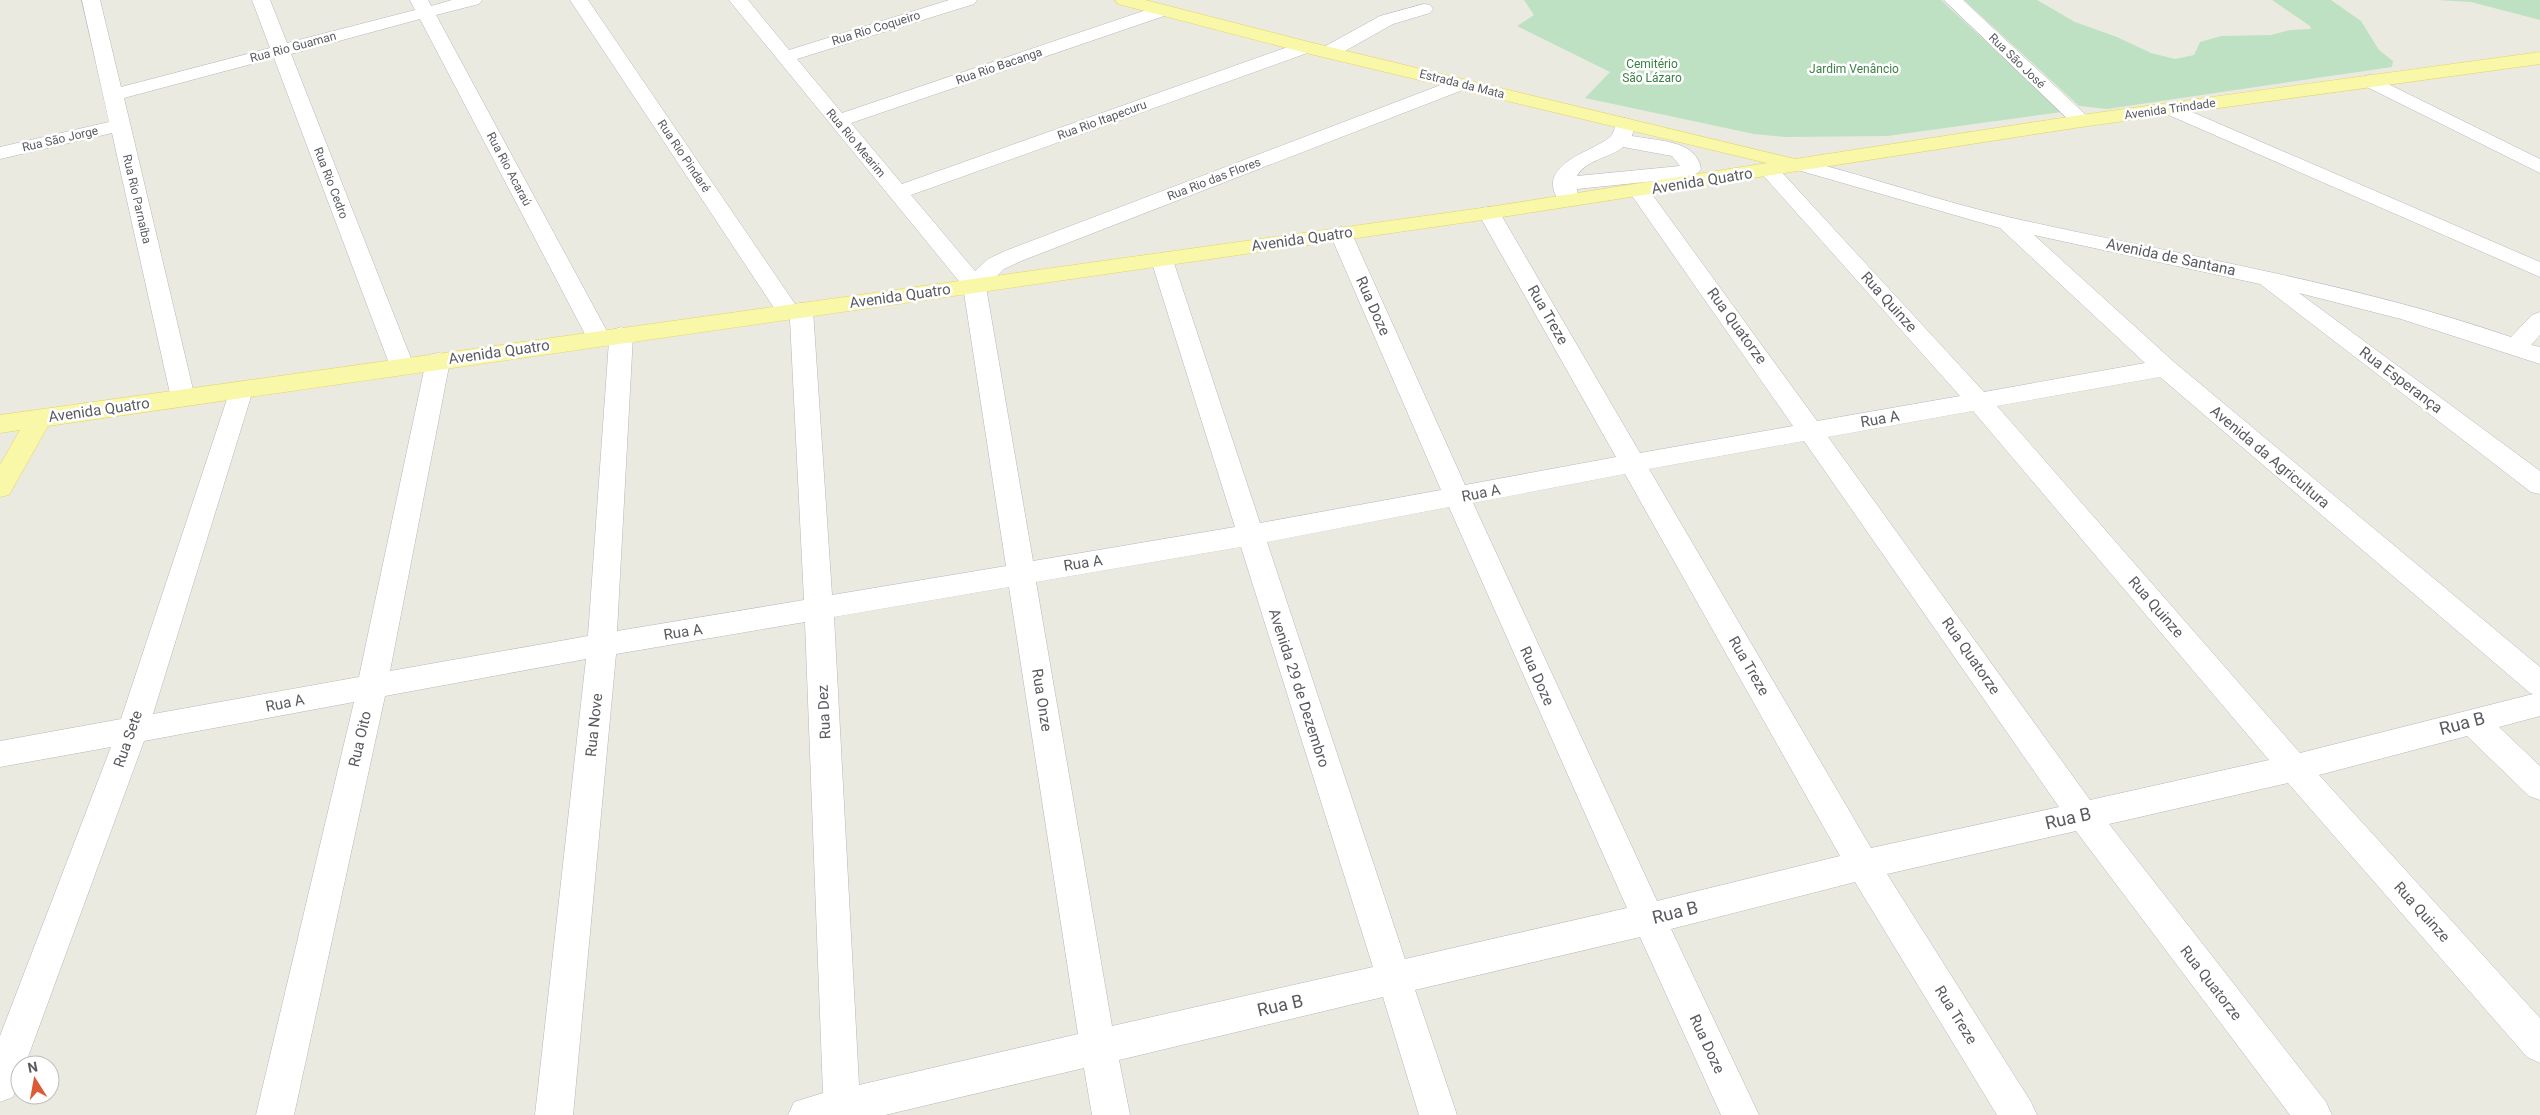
<svg xmlns="http://www.w3.org/2000/svg" width="2540" height="1115" font-family="Roboto,sans-serif">
<style>
.green{fill:#bee1c3}
.lines{fill:none;stroke-linecap:round;stroke-linejoin:round}
.minor-casing{stroke:#b6b7bc;stroke-width:1}
.major-casing{stroke:#e6d35e;stroke-width:1}
.minor{fill:#fff;fill-rule:evenodd}
.major{fill:#f9f7a8;fill-rule:evenodd}
.labels{text-anchor:middle;dominant-baseline:central;stroke-width:5;stroke-linejoin:round;paint-order:stroke}
.far-street-label{font-size:12px;fill:#595b60;stroke:#fff}
.far-park-label{font-size:12px;fill:#3a7f46;stroke:#fff}
.street-label{font-size:15px;fill:#595b60;stroke:#fff}
.near-street-label{font-size:18px;fill:#595b60;stroke:#fff}
</style>
<rect width="100%" height="100%" fill="#ebeae0"/>
<path class="green" d="M1524 0H1941L2062 112 1887 136 1785 137 1754 134 1585 98 1610 72 1517 26 1534 15Z
M1964 0H2037L2075 22 2117 37 2151 53 2175 59 2194 55 2200 42 2221 36 2271 35 2290 30 2311 29 2310 26 2272 0H2331L2361 21 2379 50 2393 61 2392 67 2107 109 2079 106Z
M2437 0H2540V20L2471 2Z"/>
<g class="lines">
<defs>
<path id="minor" d="M82 0H100L121 87 270 48 252 0H270L287 43 415 10 410 0H428L431 6 452 0H482L479 4 436 15 609 335 613 330 621 327 629 330 633 335 617 631 804 600 790 319 780 317 570 0H588L795 304 801 303 809 305 813 310 832 595 1006 566 963 286 729 0H748L789 50 949 0H977L974 4 797 59 842 113 1155 7H1167L1170 11 1167 15 851 123 902 184 1299 43H1313L1315 47 1313 51 911 195 975 271 988 259 1005 251 1454 80H1468L1471 84 1468 88 1021 261 1004 269 986 287 1033 561 1235 527 1151 260 1154 255 1162 253 1170 255 1173 260 1260 523 1441 490 1330 234 1333 229 1341 227 1349 229 1352 234 1465 485 1616 457 1478 213 1481 208 1489 207 1497 208 1500 213 1640 453 1793 426 1628 190 1632 186 1639 184 1646 186 1817 421 1960 396 1762 174 1759 170 1762 166 1769 164 1776 166 1984 392 2145 363 2000 228 1794 169 1791 165 1794 161 1801 159 1808 161C1875 179 1941 201 2008 217 2176 255 2348 281 2511 337L2532 315 2540 312V335L2531 345 2540 347V364L2401 319 2299 293 2540 471V494L2531 492 2260 284 2034 235 2174 362 2540 667V716L2499 727 2540 766V800L2529 796 2467 736 2319 775 2540 1018V1063L2527 1057 2288 783 2109 824 2326 1102 2332 1115H2290L2076 831 1887 874 2031 1102 2037 1115H1997L1855 882 1671 929 1759 1115H1721L1640 937 1415 990 1457 1115H1419L1383 997 1119 1060 1130 1115H1092L1084 1068 885 1115H788L794 1102 823 1093 805 622 616 654 573 1115H535L586 659 385 696 294 1115H256L354 702 144 741 25 1065H20V1079L13 1097 0 1102V1036L111 747 0 767V741L121 719 232 384 241 382 250 384 253 390 153 714 359 677 426 361 429 355 438 353 447 355 450 361 390 671 588 636 609 341 599 346 591 343 587 338 420 19 291 54 414 366 411 372 402 374 393 372 390 366 274 58 124 98 195 398 192 404 183 406 174 404 171 398 112 133 0 159V147L109 122ZM2160 377 2530 693 2533 694 2300 753 1997 406ZM1973 411 2269 760 2090 800 1828 437ZM1804 441 2059 807 1871 848 1649 469ZM1625 474 1840 856 1657 901 1473 503ZM1449 507 1627 908 1405 959 1267 542ZM1241 547 1373 967 1112 1026 1036 582ZM1009 587 1078 1034 859 1085 834 617Z
M1944 0H1963L2088 117 2091 121 2088 125H2074Z
M1424 4 1430 5 1433 9 1430 13 1393 24 1336 56H1322L1320 52 1322 48 1380 16Z
M2370 75 2540 159V173L2363 85 2360 81 2363 77Z
M2171 103 2540 262V277L2164 113 2161 109 2164 105Z
M1625 118 1632 120 1635 124 1632 136C1655 141 1697 139 1701 169L1698 173 1684 178 1577 189 1578 196 1575 201 1567 202 1559 201C1534 163 1594 152 1610 137 1615 133 1614 125 1618 120ZM1623 147 1672 156 1680 166 1577 176C1585 160 1610 158 1623 147Z"/>
<path id="major" d="M1115 0H1145L1309 42 1795 159 2081 115 2540 52V64L2081 127 1489 219 48 426 9 495 0 497V465L20 430 0 433V415L1489 207 1767 163 1306 53 1118 4Z"/>
</defs>
<use href="#minor" class="minor-casing"/>
<use href="#major" class="major-casing"/>
<use href="#minor" class="minor"/>
<use href="#major" class="major"/>
</g>
<g class="labels">
<g class="far-street-label">
<text transform="translate(876 28) rotate(-17)">Rua Rio Coqueiro</text>
<text transform="translate(293 47) rotate(-15)">Rua Rio Guaman</text>
<text transform="translate(2017 61) rotate(44)">Rua São José</text>
<text transform="translate(999 66) rotate(-19)">Rua Rio Bacanga</text>
<text transform="translate(1462 84) rotate(14)">Estrada da Mata</text>
<text transform="translate(2170 109) rotate(-8)">Avenida Trindade</text>
<text transform="translate(1102 120) rotate(-20)">Rua Rio Itapecuru</text>
<text transform="translate(60 139) rotate(-13)">Rua São Jorge</text>
<text transform="translate(856 143) rotate(50)">Rua Rio Mearim</text>
<text transform="translate(684 156) rotate(56)">Rua Rio Pindaré</text>
<text transform="translate(509 169) rotate(62)">Rua Rio Acaraú</text>
<text transform="translate(1214 179) rotate(-21)">Rua Rio das Flores</text>
<text transform="translate(331 183) rotate(69)">Rua Rio Cedro</text>
<text transform="translate(137 199) rotate(77)">Rua Rio Parnaíba</text>
</g>
<g class="far-park-label">
<text x="1652" y="64">Cemitério<tspan x="1652" dy="14">São Lázaro</tspan></text>
<text x="1854" y="69">Jardim Venâncio</text>
</g>
<g class="street-label">
<text transform="translate(1702 181) rotate(-9)">Avenida Quatro</text>
<text transform="translate(1302 239) rotate(-8)">Avenida Quatro</text>
<text transform="translate(2171 257) rotate(12)">Avenida de Santana</text>
<text transform="translate(900 296) rotate(-8)">Avenida Quatro</text>
<text transform="translate(1889 302) rotate(48)">Rua Quinze</text>
<text transform="translate(1373 306) rotate(66)">Rua Doze</text>
<text transform="translate(1548 315) rotate(60)">Rua Treze</text>
<text transform="translate(1737 326) rotate(54)">Rua Quatorze</text>
<text transform="translate(499 352) rotate(-8)">Avenida Quatro</text>
<text transform="translate(2401 380) rotate(37)">Rua Esperança</text>
<text transform="translate(99 410) rotate(-8)">Avenida Quatro</text>
<text transform="translate(1880 419) rotate(-10)">Rua A</text>
<text transform="translate(2270 457) rotate(40)">Avenida da Agricultura</text>
<text transform="translate(1481 493) rotate(-11)">Rua A</text>
<text transform="translate(1083 563) rotate(-9)">Rua A</text>
<text transform="translate(2156 607) rotate(49)">Rua Quinze</text>
<text transform="translate(683 632) rotate(-9)">Rua A</text>
<text transform="translate(1971 656) rotate(55)">Rua Quatorze</text>
<text transform="translate(1749 666) rotate(60)">Rua Treze</text>
<text transform="translate(1537 676) rotate(66)">Rua Doze</text>
<text transform="translate(1299 688) rotate(72)">Avenida 29 de Dezembro</text>
<text transform="translate(1042 700) rotate(81)">Rua Onze</text>
<text transform="translate(285 703) rotate(-11)">Rua A</text>
<text transform="translate(824 712) rotate(-93)">Rua Dez</text>
<text transform="translate(594 725) rotate(-84)">Rua Nove</text>
<text transform="translate(128 739) rotate(-71)">Rua Sete</text>
<text transform="translate(360 739) rotate(-77)">Rua Oito</text>
<text transform="translate(2422 912) rotate(48)">Rua Quinze</text>
<text transform="translate(2211 983) rotate(52)">Rua Quatorze</text>
<text transform="translate(1956 1015) rotate(58)">Rua Treze</text>
<text transform="translate(1707 1044) rotate(65)">Rua Doze</text>
</g>
<g class="near-street-label">
<text transform="translate(2462 723) rotate(-15)">Rua B</text>
<text transform="translate(2068 818) rotate(-13)">Rua B</text>
<text transform="translate(1675 912) rotate(-14)">Rua B</text>
<text transform="translate(1280 1005) rotate(-13)">Rua B</text>
</g>
</g>
<g transform="translate(35 1080) rotate(349)"><circle r="24" fill="#ffffff" stroke="#bdbdbf"/>
<path d="M0-4L9 19L0 12L-9 19Z" fill="#dc5a36"/>
<text y="-8" font-size="14" font-weight="bold" text-anchor="middle" fill="#595b60">N</text>
</g>
</svg>
